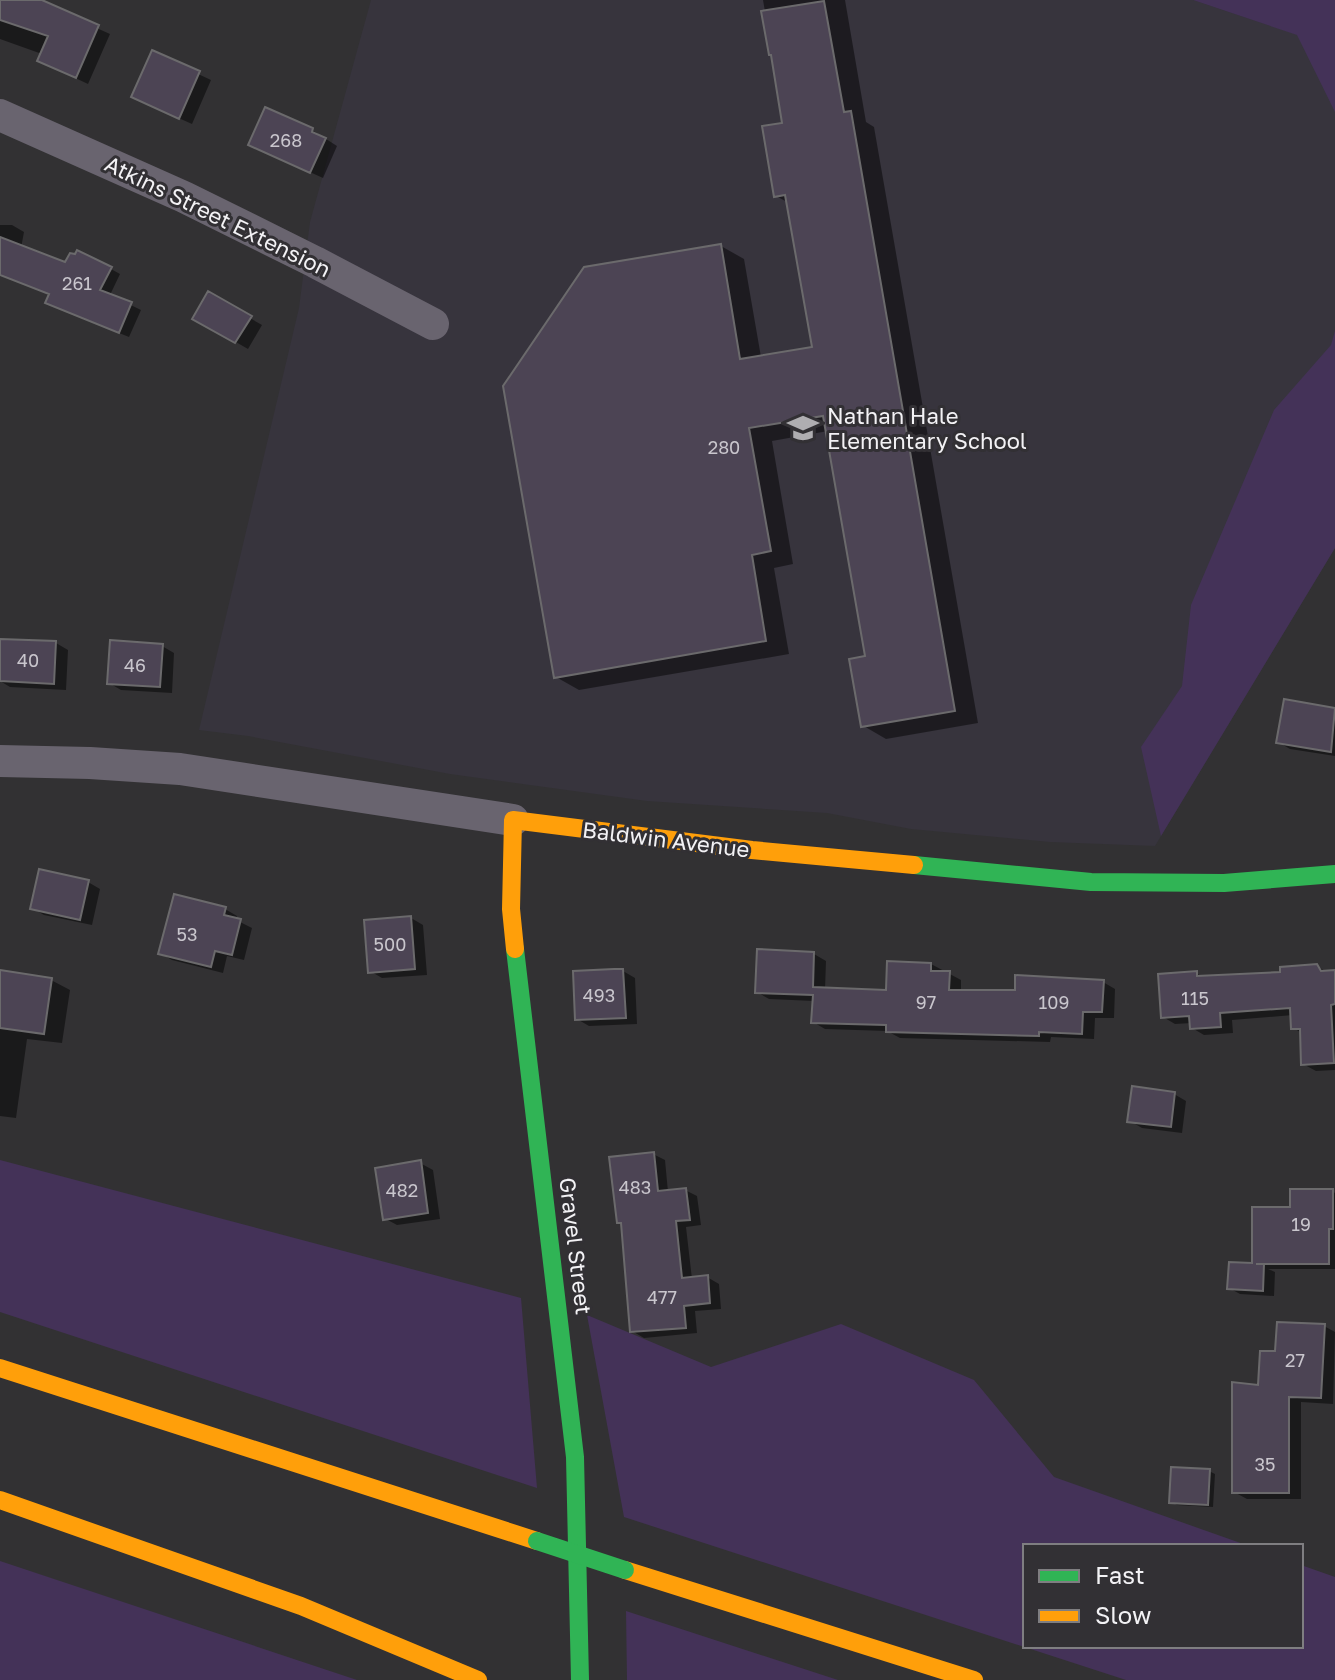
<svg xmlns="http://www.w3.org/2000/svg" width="1335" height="1680" font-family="'Golos Text',sans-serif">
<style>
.built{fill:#37343d}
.green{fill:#443258}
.shadow{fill:#0007}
.building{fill:#4c4454;stroke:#6b6a6c;stroke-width:2}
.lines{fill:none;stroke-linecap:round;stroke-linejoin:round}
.street{stroke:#69646f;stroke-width:32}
.fast{stroke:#30b455;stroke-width:18}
.slow{stroke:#ff9f0a;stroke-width:18}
.fast-bridge{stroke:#30b455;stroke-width:18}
.labels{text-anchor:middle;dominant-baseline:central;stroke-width:6;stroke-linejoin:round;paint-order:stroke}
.number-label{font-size:18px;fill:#c9c6cd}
.street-label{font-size:22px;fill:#f3f2f5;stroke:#323034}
.poi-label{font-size:22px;fill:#f3f2f5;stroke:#323034;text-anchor:start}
</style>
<rect width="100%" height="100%" fill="#323133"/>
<path class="built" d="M371 0H1193L1335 47V548L1155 846 1050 842 911 829 827 813 647 801 450 774 248 736 199 730 299 308 310 222Z"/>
<path class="green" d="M1193 0H1335V112L1297 35Z
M1335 331V548L1161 836 1141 747 1182 686 1191 605 1274 410 1331 345Z
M0 1160 521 1298 537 1488 0 1312Z
M587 1315 711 1367 841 1324 974 1380 1054 1477 1249 1546H1025V1646H1301V1565L1335 1577V1680H1126L624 1517Z
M0 1561 357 1680H0Z
M626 1611 838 1680H627Z"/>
<path class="shadow" d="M0 0H34L110 34 88 84 52 67 42 54 0 39Z
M763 0H845L866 122 874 127 978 723 886 739 862 725 867 658 828 431 772 441 793 564 774 568 789 654 579 690 556 677 721 246 744 259 761 357 814 348 789 203 776 196 784 125Z
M153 53 211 80 192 124 145 103Z
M312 130 337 146 323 178 250 145Z
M0 225H12L24 232 21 248 66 265 111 269 120 274 110 295 141 310 129 337 57 308 51 295 10 277 0 259Z
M208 294 262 325 248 349 194 318Z
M0 641 56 643 68 650 66 690 10 687 0 681Z
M162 646 174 653 172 693 121 690 109 683Z
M1285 702 1335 710V756L1290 749 1278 742Z
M88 882 100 889 92 925 44 915 32 908Z
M225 909 237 916 236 920 252 928 244 960 227 956 223 973 172 960 160 953Z
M411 918 423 925 427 975 382 978 370 971Z
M814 954 826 961 825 990 888 992 931 964 961 980V992H1016L1103 982 1115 989 1114 1018H1095L1094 1039 1051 1037 1050 1042 900 1038 887 1031 825 1029 813 1022 814 1001 769 999 757 992Z
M1317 966 1328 973 1335 972V1070L1316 1071 1303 1064 1302 1033 1293 1028V1015L1232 1020 1233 1033 1204 1035 1192 1028V1023L1175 1024 1163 1017 1196 973 1205 978 1282 973Z
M623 971 635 978 637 1024 589 1026 577 1019Z
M0 972 51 980 70 990 62 1043 27 1039 16 1118 0 1116Z
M1174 1094 1186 1101 1182 1133 1142 1128 1130 1121Z
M653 1154 665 1160 668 1192 685 1190 697 1196 701 1225 686 1227 692 1279 707 1277 719 1284 721 1309 695 1311 697 1333 644 1338 632 1331 623 1224 619 1222Z
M420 1163 433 1170 440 1219 397 1225 384 1218Z
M1332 1191 1335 1193V1269H1268L1275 1272 1274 1296 1240 1294 1229 1288 1254 1265 1292 1209Z
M1324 1326 1335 1332 1333 1404 1301 1402V1499H1247L1234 1492 1260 1387 1277 1353Z
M1209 1471 1215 1474 1213 1507 1177 1505 1171 1502Z"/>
<path class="building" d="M0 0H42L99 25 76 78 37 61 48 36 0 20Z
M824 1 844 112 851 111 955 711 861 727 849 659 865 656 823 416 749 428 771 551 752 555 766 641 554 678 503 386 584 267 721 244 740 359 812 347 785 195 774 197 762 126 782 123 771 55H769L761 11Z
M152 50 200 71 179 119 131 97Z
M265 107 313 128 312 132 326 138 310 173 248 145Z
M0 237 65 262 70 253 75 254 77 250 112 267 100 290 132 302 119 333 45 303 49 294 0 275Z
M208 291 252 316 235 343 192 319Z
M0 639 56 641 54 684 0 681Z
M110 640 163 644 160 687 107 684Z
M1284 699 1335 708 1331 752 1276 743Z
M39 869 89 880 80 920 30 909Z
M174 894 226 907 224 915 241 919 232 955 215 951 211 967 158 954Z
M411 916 415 969 368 973 364 920Z
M757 949 814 952 813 987 886 990 887 961 931 963V971H950L949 990H1015V975L1104 980 1102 1012H1083L1082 1034 1039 1032V1036L886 1032V1025L811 1023 813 995 755 993Z
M1317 964 1321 971 1335 970V1004L1331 1005 1334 1063 1301 1065 1300 1029H1291L1290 1008 1220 1013 1221 1027 1190 1029 1189 1016 1161 1018 1158 974 1197 971V976L1280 972V967Z
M614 969H623L626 1018 575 1020 573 971Z
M0 970 52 978 44 1034 0 1028Z
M1132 1086 1175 1092 1171 1127 1127 1122Z
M654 1152 658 1191 686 1188 690 1220 676 1221 682 1278 708 1275 710 1303 684 1306 686 1328 630 1332 621 1223H617L609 1157Z
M421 1160 428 1213 383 1220 375 1168Z
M1290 1189H1333V1229H1329V1264H1256H1264L1263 1291 1227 1289 1229 1262 1252 1263V1207H1290Z
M1277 1322 1325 1324 1321 1398 1289 1397V1493H1232V1382L1258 1385 1260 1351H1275Z
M1171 1467 1210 1469 1208 1505 1169 1503Z"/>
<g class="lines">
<path class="street" d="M0 115 184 197 315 262 433 324
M0 761 90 763 180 769 513 820"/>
<path class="fast" d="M914 865 1091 882 1224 883 1335 874
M515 949 575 1457 580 1680"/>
<path class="slow" d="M515 949 511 909 513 820 752 850 914 865
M0 1368 537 1541
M0 1500 301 1606 478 1680
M625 1570 974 1680"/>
<path class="fast-bridge" d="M537 1541 625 1570"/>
</g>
<defs>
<symbol id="school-bare" viewBox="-9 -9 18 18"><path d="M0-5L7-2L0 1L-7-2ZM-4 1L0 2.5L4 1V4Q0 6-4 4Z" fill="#afaeb1" stroke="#323034" stroke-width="2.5" paint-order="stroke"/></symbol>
</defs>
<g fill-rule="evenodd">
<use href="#school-bare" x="781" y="406" width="44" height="44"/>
</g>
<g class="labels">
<g class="number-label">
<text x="286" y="140">268</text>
<text x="77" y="283">261</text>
<text x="724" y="447">280</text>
<text x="28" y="660">40</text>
<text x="135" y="665">46</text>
<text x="187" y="934">53</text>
<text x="390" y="944">500</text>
<text x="599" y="995">493</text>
<text x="1195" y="998">115</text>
<text x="926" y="1002">97</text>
<text x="1054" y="1002">109</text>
<text x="635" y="1187">483</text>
<text x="402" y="1190">482</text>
<text x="1301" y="1224">19</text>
<text x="662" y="1297">477</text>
<text x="1295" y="1360">27</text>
<text x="1265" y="1464">35</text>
</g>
<g class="street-label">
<text transform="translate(218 216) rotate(26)">Atkins Street Extension</text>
<text transform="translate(666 839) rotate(7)">Baldwin Avenue</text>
<text transform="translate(576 1246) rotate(83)">Gravel Street</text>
</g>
<g class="poi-label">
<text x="827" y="415">Nathan Hale<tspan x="827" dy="25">Elementary School</tspan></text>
</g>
</g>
<rect x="1023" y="1544" width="280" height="104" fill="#323034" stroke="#7f7e81" stroke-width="2"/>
<rect x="1039" y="1570" width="40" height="12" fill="#30b455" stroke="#7f7e81" stroke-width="2"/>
<text x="1095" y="1584" font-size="24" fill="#f3f2f5">Fast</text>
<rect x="1039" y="1610" width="40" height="12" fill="#ff9f0a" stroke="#7f7e81" stroke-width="2"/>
<text x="1095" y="1624" font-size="24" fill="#f3f2f5">Slow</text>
</svg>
